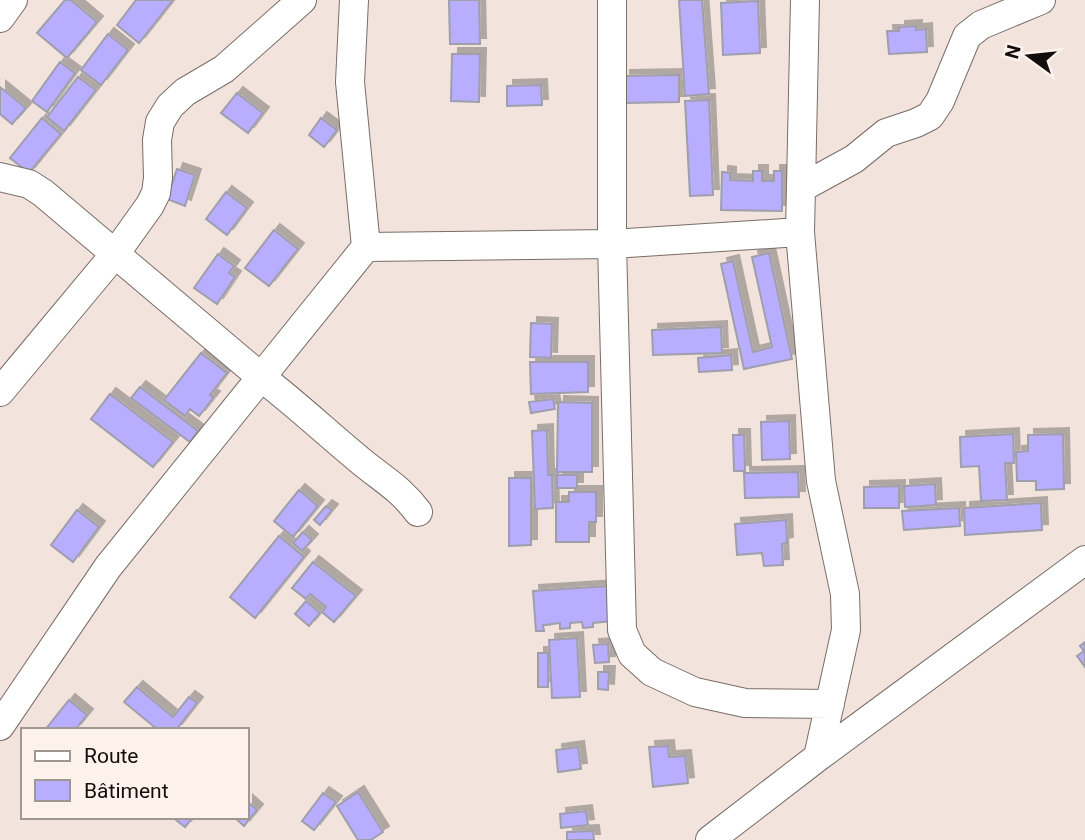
<svg xmlns="http://www.w3.org/2000/svg" width="1085" height="840" font-family="Roboto,sans-serif">
<style>
.building{fill:#b9adff;stroke:#9f9eab;stroke-width:2;filter:url(#shadow)}
.lines{fill:none;stroke-linecap:round;stroke-linejoin:round}
.minor-casing{stroke:#796d67;stroke-width:30}
.minor{stroke:#fff;stroke-width:28}
</style>
<defs>
<filter id="shadow"><feDropShadow dx="6" dy="-6" stdDeviation="0" flood-color="#0004"/></filter>
</defs>
<rect width="100%" height="100%" fill="#f2e4dd"/>
<path class="building" d="M65 0H71L97 22 67 58 37 33Z
M136 0H173L139 43 117 25Z
M449 0H479L480 44H450Z
M679 0H702L709 94 685 96Z
M758 1 760 53 723 55 721 3Z
M916 26V30L926 29 927 52 889 54 887 31H899V27Z
M108 34 128 50 101 85 81 70Z
M452 54H480L479 102 451 101Z
M60 62 75 73 47 112 32 101Z
M679 75V102L624 103V76Z
M78 77 96 90 64 131 47 117Z
M541 85 542 105 507 106V86Z
M0 87 26 108 12 124 0 114Z
M237 93 263 113 248 133 221 113Z
M709 100 713 195 690 196 685 101Z
M42 118 61 134 29 173 10 158Z
M321 118 337 130 324 147 309 135Z
M177 169 195 175 185 206 167 199Z
M753 171H762V181H774V171H782V211L721 210 722 172 730 173V180L753 181Z
M226 192 247 208 227 235 206 219Z
M274 230 298 249 269 286 245 268Z
M769 253 792 359 744 369 721 264 733 261 753 352 772 347 752 257Z
M218 254 234 266 229 273 235 277 217 304 194 288Z
M531 323 552 324 551 358 530 357Z
M721 327 722 353 653 355 652 330Z
M201 353 227 373 210 395 214 397 199 416 190 409 185 416 164 400Z
M731 355 732 370 699 372 698 358Z
M530 362H588V392L531 394Z
M140 387 198 431 190 442 131 398Z
M110 394 173 442 153 467 91 419Z
M553 399 555 409 531 413 529 402Z
M558 402 592 403V472H557Z
M789 421 790 459 762 460 761 422Z
M547 430 548 475H552L553 508 535 509 532 431Z
M1013 434 1014 463H1005L1007 500 981 501 979 466 961 467 960 437Z
M1063 434 1064 489 1036 490V481H1017L1016 452 1028 451V435Z
M733 435H744L745 471H734Z
M798 472 799 497 745 498 744 473Z
M557 475H577V488H557Z
M509 478H531V545L509 546Z
M935 484 936 505 905 507 904 486Z
M899 486V508H864V487Z
M299 490 318 506 293 537 274 521Z
M569 492H596V522H589V542H556V502H569Z
M1041 503 1042 530 965 535 964 508Z
M326 506 332 510 320 525 314 520Z
M959 508 960 526 904 530 902 511Z
M77 510 99 527 73 562 51 545Z
M786 520 787 543 782 544 783 565 764 566 762 553 737 555 735 524Z
M303 532 312 540 302 551 293 543Z
M279 536 304 557 255 618 230 597Z
M313 562 356 596 334 622 322 612 326 607 310 594 306 599 292 588Z
M609 586 612 621 593 623V627L583 628 582 622 570 623V628L560 629V623L543 625 544 631H536L533 591Z
M306 601 320 613 309 626 295 614Z
M577 638 580 697 552 698 549 640Z
M1085 642V667L1077 656 1084 651 1080 646Z
M608 644 609 662 595 663 593 645Z
M538 653H548V687H538Z
M598 672H609L608 690 598 689Z
M137 687 173 717 189 697 197 703 176 730H158L124 702Z
M69 700 87 715 75 730H45Z
M668 746 669 757 685 756 688 783 653 787 649 747Z
M578 747 581 769 558 772 556 750Z
M358 792 383 832 371 840H358L337 806Z
M323 793 336 802 314 830 302 821Z
M247 801 257 810 244 826 234 817H247Z
M586 811 588 825 561 828 560 814Z
M178 817H193L185 827 176 820Z
M593 831 594 840H567V832Z"/>
<g class="lines">
<defs>
<path id="minor" d="M354 0 350 82 366 247 612 244V0
M805 0 800 232 821 481 845 594 846 630 818 757
M0 18 13 0
M0 177 29 184 43 193 261 377C296 404 328 434 362 462 384 480 401 489 418 512
M801 188 854 159 886 133 916 123 930 116 940 101 967 36 981 25 1041 0
M800 232 612 244 622 630 632 654 652 672 695 692 745 703 830 704
M0 392 115 254 150 205 156 193 158 178 157 140 160 122 170 106 185 92 224 69 302 0
M0 726 108 567 366 247
M710 840 818 757 1085 560"/>
</defs>
<use href="#minor" class="minor-casing"/>
<use href="#minor" class="minor"/>
</g>
<rect x="21" y="728" width="228" height="91" fill="#fdf2ec" stroke="#9f9792" stroke-width="2"/>
<rect x="35" y="751" width="35" height="10" fill="#ffffff" stroke="#9f9792" stroke-width="2"/>
<text x="84" y="763" font-size="21" fill="#130e0c">Route</text>
<rect x="35" y="780" width="35" height="21" fill="#b9adff" stroke="#9f9792" stroke-width="2"/>
<text x="84" y="798" font-size="21" fill="#130e0c">Bâtiment</text>
<g transform="translate(1029 56) rotate(285)" stroke="#fdf2ec" stroke-width="5" paint-order="stroke">
<path d="M0-5L12 26L0 18L-12 26Z" fill="#130e0c"/>
<text y="-10" font-size="19" font-weight="bold" text-anchor="middle" fill="#130e0c">N</text>
</g>
</svg>
